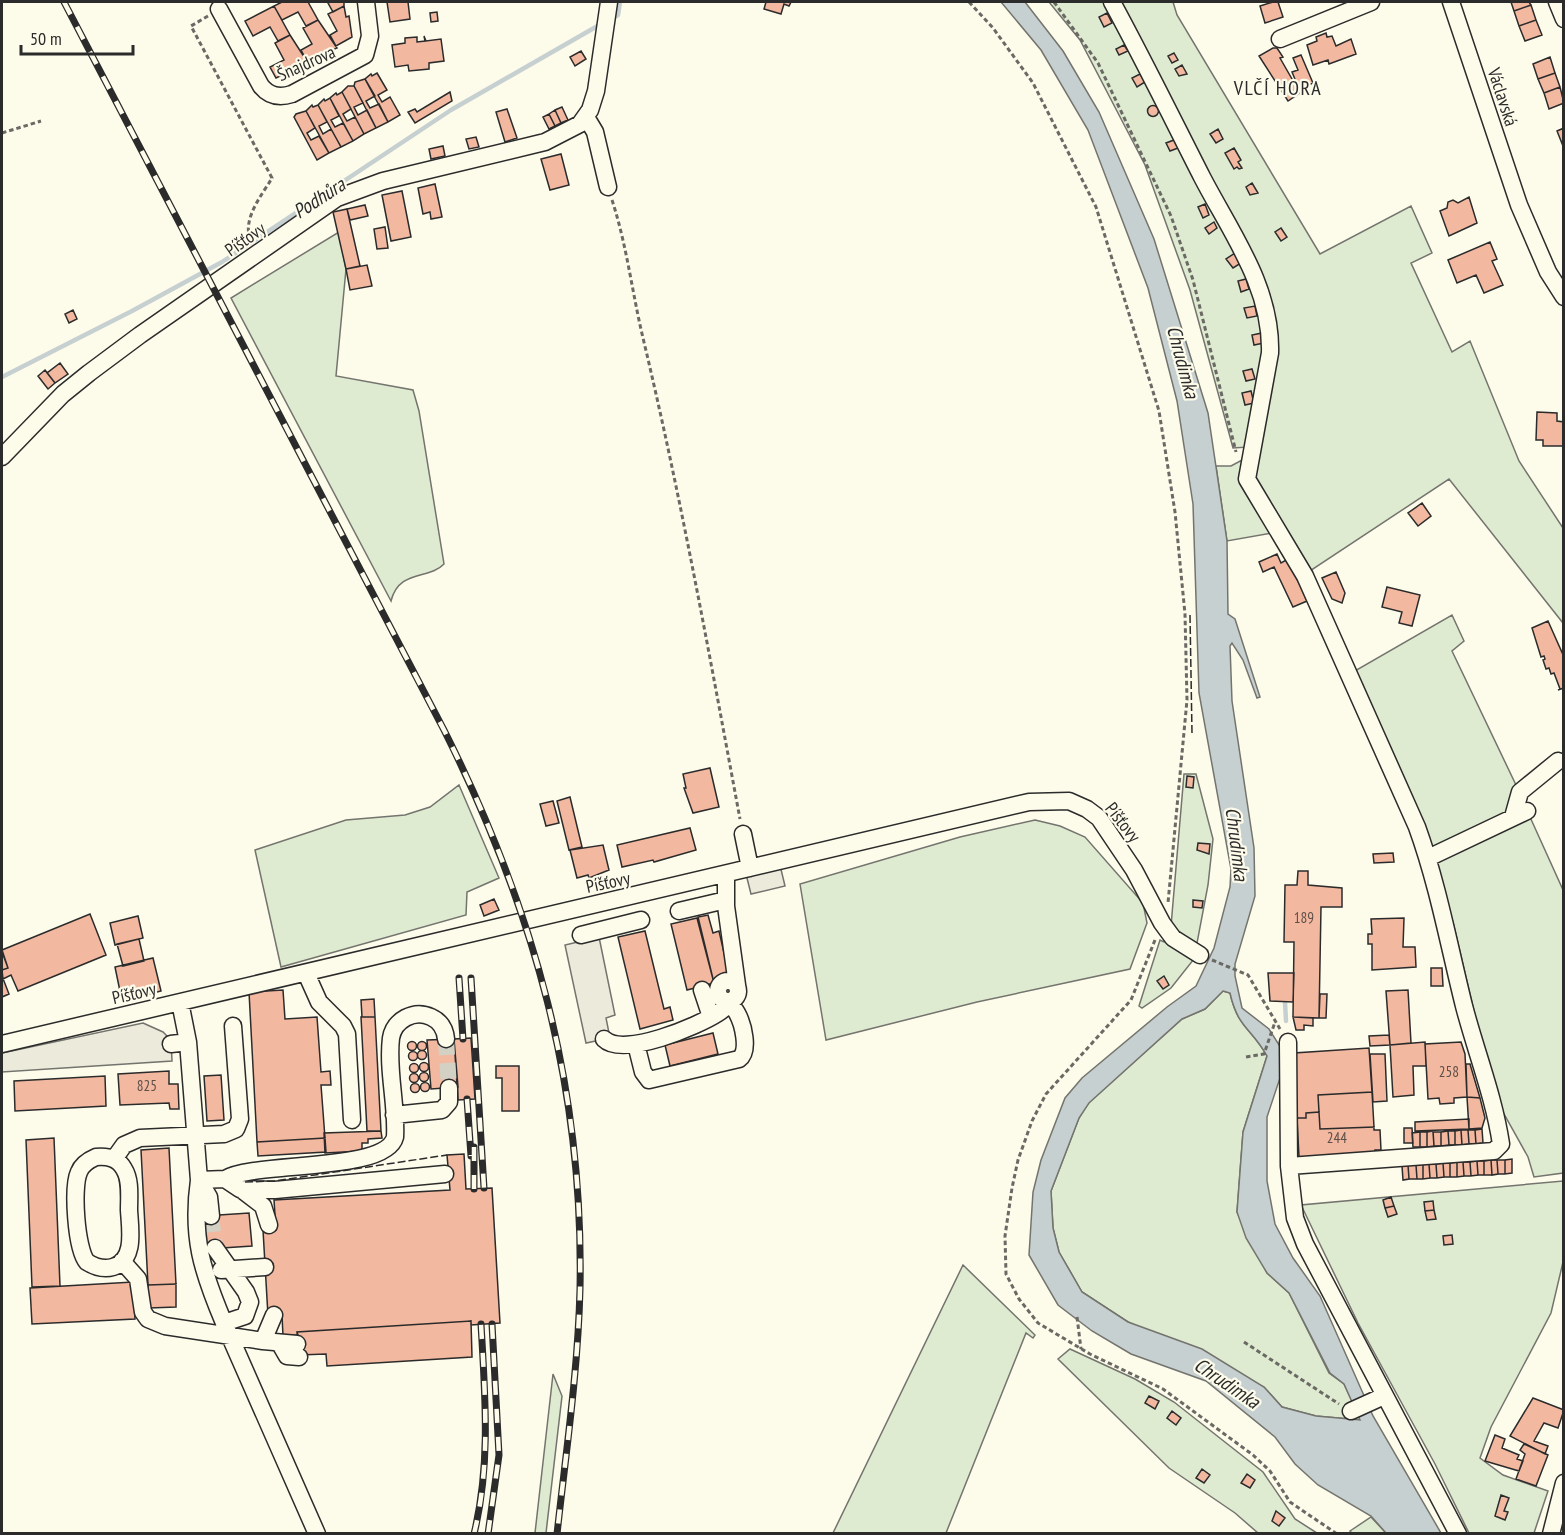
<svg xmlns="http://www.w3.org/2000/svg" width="1565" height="1535" font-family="'PT Sans Narrow',sans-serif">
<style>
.green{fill:#deebd1;stroke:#74746e;stroke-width:1.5}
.parking{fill:#eceadb;stroke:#74746e;stroke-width:1.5}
.water{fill:#c7d0d0;stroke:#74746e;stroke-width:1.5;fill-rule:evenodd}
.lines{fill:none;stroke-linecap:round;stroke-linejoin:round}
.stream{stroke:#c7d0d0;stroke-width:4.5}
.building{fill:#f2b8a0;stroke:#2b2b2b;stroke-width:1.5}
.minor-tunnel{stroke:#d3d1c4;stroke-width:16;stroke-dasharray:16 8;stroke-linecap:butt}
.minor-casing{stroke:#2b2b2b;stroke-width:19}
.path{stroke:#6a6964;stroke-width:3;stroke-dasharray:4.5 3;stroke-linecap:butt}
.minor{stroke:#fdfbea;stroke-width:16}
.rail-casing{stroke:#2b2b2b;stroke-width:7}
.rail{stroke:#fdfbea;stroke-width:4.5;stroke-dasharray:14;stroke-linecap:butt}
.fence{stroke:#2b2b2b;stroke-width:1.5;stroke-dasharray:8 3;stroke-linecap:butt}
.labels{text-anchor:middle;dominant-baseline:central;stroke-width:4.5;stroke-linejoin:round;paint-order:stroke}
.number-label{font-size:15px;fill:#5d4e48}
.street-label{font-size:18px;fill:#2b2b2b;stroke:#fdfbea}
.neighbourhood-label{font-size:20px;letter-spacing:1.5px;fill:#2b2b2b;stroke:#fdfbea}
.water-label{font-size:20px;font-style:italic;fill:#2b2b2b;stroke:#fdfbea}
</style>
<rect width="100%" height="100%" fill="#fdfbea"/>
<path class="green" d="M1049 2H1173L1177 15 1320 254 1411 206 1432 253 1411 263 1452 352 1470 341 1519 461 1563 528V623L1449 479 1310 571 1284 531 1227 541 1216 466H1231L1246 458 1248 447 1233 448 1190 290 1145 165 1080 40Z
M339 232 346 269 336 376 413 390 419 411 444 564C429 580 399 569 391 601L231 298Z
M1452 615 1464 641 1452 651 1516 785 1508 813 1430 852 1353 672Z
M1184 774H1196L1213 839 1208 885 1194 959 1171 988 1142 1008 1139 1006 1160 940 1164 942 1171 926Z
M459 785 499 878 467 892 466 915 281 967 255 850 346 820 405 815 430 807Z
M1530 817 1563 890V1173L1534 1177 1528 1157 1494 1096 1453 922 1433 862Z
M1035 820 1060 826 1085 837 1143 903 1147 923 1130 969 977 1002 826 1040 800 884 960 837Z
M1223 991 1230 993C1238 1029 1252 1028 1267 1056L1243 1132 1237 1212 1267 1273 1289 1293 1329 1373 1344 1384 1361 1420 1316 1416 1282 1407 1264 1387 1128 1322 1082 1292 1059 1252 1053 1228 1051 1191 1079 1118 1088 1103 1182 1019 1205 1009Z
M1563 1181V1262L1551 1313 1491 1427 1480 1458 1503 1475 1548 1491 1534 1533H1469L1435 1464 1358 1323 1301 1205Z
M963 1265 1035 1335 1033 1338 1026 1333 946 1533H833Z
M1070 1349 1135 1379 1174 1402 1263 1472 1295 1519 1317 1533H1258L1235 1513 1169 1468 1058 1359Z
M553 1374 562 1396 546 1533H535Z
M1371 1517 1386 1533H1352L1350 1531Z"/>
<path class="parking" d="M779 861 785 886 751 894 745 870Z
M599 937 615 1015 606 1018 610 1038 586 1043 565 945Z
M143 1023 163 1032 171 1040 172 1061 2 1072V1053Z"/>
<path class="water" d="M1001 2H1025L1063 51 1099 112 1154 239 1208 413 1227 541 1228 614 1235 619 1260 697 1257 698 1243 660 1232 643 1230 646 1232 701 1254 848 1255 896 1235 964V976L1242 1008 1269 1029 1281 1048 1283 1069 1267 1117V1181L1275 1224 1293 1258 1320 1296 1373 1416 1441 1533H1386L1371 1516 1318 1485 1295 1464 1275 1437 1206 1381 1131 1354 1092 1331 1058 1305 1029 1255 1033 1192 1041 1160 1065 1098 1082 1078 1167 1007 1196 986 1214 948 1230 887 1231 869 1199 693 1193 504 1177 401 1148 288 1088 130 1041 50ZM1223 991 1230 993C1238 1029 1252 1028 1267 1056L1243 1132 1237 1212 1246 1238 1267 1273 1289 1293 1330 1373 1344 1384 1360 1420 1316 1416 1282 1407 1264 1387 1202 1349 1128 1322 1082 1292 1059 1252 1053 1228 1051 1191 1079 1118 1089 1103 1182 1019 1205 1009Z"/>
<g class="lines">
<path class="stream" d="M611 19 618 15 620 2
M2 377 132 311 222 262 451 110 601 24
M1285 1002 1286 1021"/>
</g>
<path class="building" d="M282 2H308L318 20 306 26 298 12 282 20 274 6Z
M330 2H344V6L333 12 328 3Z
M387 2H408L410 19 390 22Z
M766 2H791L789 6 784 4 781 14 764 9Z
M1273 2H1278L1283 17 1265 23 1260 6Z
M1511 2H1529L1531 5 1514 11Z
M1531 5 1536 20 1519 26 1514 11Z
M274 6 290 35 278 41 270 27 253 36 245 21Z
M344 6 346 17 349 16 352 37 336 46 330 35 337 31 328 14Z
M437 12 438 21 431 22 430 13Z
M1107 13 1112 23 1104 27 1099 17Z
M318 20 337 48 307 61 301 50 312 44 303 28Z
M1536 20 1542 35 1525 41 1519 26Z
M1326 33 1327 37 1332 36 1336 46 1351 39 1356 54 1329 64 1328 60 1313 65 1307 45 1317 41 1316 37Z
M290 35 308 63 276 78 270 67 284 60 275 43Z
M424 36 426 41 441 39 444 61 429 63V69L409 71 408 65 395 67 392 45 405 43V38L417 37V42L425 41Z
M1124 45 1128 51 1119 55 1116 49Z
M1273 48H1277L1283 57 1280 58 1300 93 1288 101 1259 56Z
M581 51 586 59 575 66 570 57Z
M1174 53 1178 60 1172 63 1168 56Z
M1301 55 1313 83 1299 89 1292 72 1298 70 1293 58Z
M1550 57 1555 73 1538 79 1533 64Z
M1182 65 1187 74 1179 76 1175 69Z
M377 73 387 90 378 95 382 102 390 97 400 115 388 122 365 79 371 74 372 76Z
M1555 73 1560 87 1544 93 1538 79Z
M1140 74 1145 82 1137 87 1132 78Z
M365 79 375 96 366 101 370 108 379 104 388 122 376 128 354 86 355 82Z
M348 86H354L363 103 354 107 358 115 367 110 376 128 364 134 342 92Z
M1560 87 1564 103 1549 109 1544 93Z
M342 92 351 109 343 114 347 121 355 117 364 134 353 141 330 98 336 93 337 95Z
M450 92 452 101 415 123 408 112 415 109 417 112Z
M330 98 339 116 331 120 335 127 343 123 353 141 341 147 318 105 324 99 325 101Z
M312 105 313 107 318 105 327 122 319 126 323 134 331 129 341 147 329 153 306 111Z
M1147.5 111a5.5 5.5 0 1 1 11 0a5.5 5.5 0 1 1-11 0Z
M562 107 568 120 561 123 555 110Z
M507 109 517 138 505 142 496 112Z
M555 110 561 123 555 126 549 114Z
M306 111 315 128 307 133 311 140 319 136 329 153 317 160 294 117 296 114Z
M549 114 555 126 549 129 543 117Z
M1564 128V146H1563L1557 131Z
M1218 129 1223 139 1216 143 1210 134Z
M476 137 479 147 469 149 466 139Z
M1174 140 1178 148 1170 151 1166 143Z
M443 146 445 156 431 159 429 149Z
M1234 148 1241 160 1238 162 1242 168 1239 169 1237 167 1234 169 1225 153Z
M561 154 569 185 550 190 541 159Z
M1252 183 1258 193 1250 195 1246 187Z
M435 184 442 217 431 219 430 212 423 214 418 188Z
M402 191 411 237 391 241 382 195Z
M1469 197 1477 223 1449 236 1440 211 1447 208 1448 202 1453 200 1458 203Z
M1205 204 1209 215 1203 218 1198 207Z
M365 205 368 216 350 220 347 209Z
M347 209 360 266 346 269 333 212Z
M1214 222 1217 228 1209 234 1205 228Z
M385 227 388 248 377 249 374 229Z
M1281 228 1287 237 1281 241 1275 232Z
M1490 242 1497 259 1492 261 1503 285 1484 293 1476 275 1457 283 1448 260Z
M1235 253 1241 263 1233 268 1226 259Z
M367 265 372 286 350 290 346 269Z
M1246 279 1249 289 1241 292 1238 281Z
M1255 306 1257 316 1247 318 1244 308Z
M73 310 77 319 69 323 65 314Z
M1262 333 1264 343 1254 345 1252 335Z
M60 363 68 374 55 383 47 373Z
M1252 369 1255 379 1246 381 1243 371Z
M45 370 55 383 48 389 38 376Z
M1251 391 1254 403 1245 405 1242 393Z
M1537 412 1557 413V421L1564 422V446H1543V440H1536Z
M1422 503 1431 516 1418 526 1408 513Z
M1277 554 1281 563 1288 559 1307 601 1293 607 1274 567 1263 572 1259 562Z
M1336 572 1345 593 1342 603 1332 599 1322 578Z
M1387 587 1420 595 1412 626 1399 623 1402 612 1382 607Z
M1548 621 1564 657V688L1558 690 1560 689 1554 673 1551 674 1549 668 1546 669 1543 660 1545 659 1544 656 1541 657 1532 628Z
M710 768 719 807 693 813 684 788H686L683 774Z
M1187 776 1194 777 1193 788 1186 787Z
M570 797 582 847 569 850 557 801Z
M553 801 559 823 546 826 540 804Z
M690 828 696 850 654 862 653 860 622 867 617 845Z
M1198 843 1210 844 1209 854 1197 850Z
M603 845 609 870 589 878 588 875 577 878 570 850Z
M1393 853 1394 862 1374 863 1373 854Z
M1298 871H1308V885L1342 888V907H1321L1319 1018 1293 1017 1294 942H1284L1285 885H1297Z
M494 899 499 910 484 916 480 905Z
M1193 900 1203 901 1202 908 1193 907Z
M90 914 106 955 18 991 11 975 3 979 2 970 8 968 2 950Z
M708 915 713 933 719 931 730 979 714 983 698 917Z
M138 916 143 938 115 945 110 923Z
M697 918 714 983 687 990 671 924Z
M1404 918 1403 947H1415L1416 967 1372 970V944H1368V934H1372L1371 919Z
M645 931 664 1009 670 1007 673 1020 640 1029 618 937Z
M139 939 144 961 123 966 117 944Z
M2 952 8 968 2 970Z
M153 958 161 991 122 1001 115 967Z
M1431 968H1442L1443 986H1431Z
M1268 973H1294L1293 1002 1270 1001Z
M2 976 9 994 2 997Z
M1164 976 1169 985 1163 989 1157 981Z
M283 990 285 1019 317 1017 321 1072 330 1071 331 1085H321L325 1138 257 1142 249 992Z
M1408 990 1411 1043 1390 1045 1386 991Z
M1320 994H1327L1326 1018H1319Z
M374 999 375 1017H362L361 1000Z
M361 1017H375L381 1131H367Z
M1293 1017 1313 1018V1026L1304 1025V1030H1296Z
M713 1033 718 1054 670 1066 665 1045Z
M1389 1035 1390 1045 1370 1046 1369 1036Z
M471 1038 475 1099 458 1100 454 1039Z
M454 1039 458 1087 431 1089 427 1040Z
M417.5 1046a4.5 4.5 0 1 1 9 0a4.5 4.5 0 1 1-9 0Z
M407.5 1046a4.5 4.5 0 1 1 9 0a4.5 4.5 0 1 1-9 0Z
M1425 1042 1426 1066H1413L1414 1095 1393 1097 1390 1045Z
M1461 1042 1465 1054 1467 1097 1454 1098V1103L1440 1104 1439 1098 1428 1099 1425 1044Z
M1369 1048 1372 1092 1318 1095 1319 1112 1306 1113V1118H1297L1294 1053Z
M417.5 1055a4.5 4.5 0 1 1 9 0a4.5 4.5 0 1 1-9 0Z
M408.5 1056a4.5 4.5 0 1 1 9 0a4.5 4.5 0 1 1-9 0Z
M1370 1054H1385L1387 1101 1373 1102Z
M419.5 1067a4.5 4.5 0 1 1 9 0a4.5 4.5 0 1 1-9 0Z
M409.5 1068a4.5 4.5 0 1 1 9 0a4.5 4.5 0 1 1-9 0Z
M1466 1064H1470L1480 1098 1467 1097Z
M496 1066H519V1111H502V1078H496Z
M169 1071V1084H178L179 1109H170L169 1103 120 1105 118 1074Z
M419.5 1077a4.5 4.5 0 1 1 9 0a4.5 4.5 0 1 1-9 0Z
M409.5 1078a4.5 4.5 0 1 1 9 0a4.5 4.5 0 1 1-9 0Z
M221 1075 224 1120 207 1121 204 1076Z
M105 1076 106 1106 15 1111 14 1081Z
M420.5 1087a4.5 4.5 0 1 1 9 0a4.5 4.5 0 1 1-9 0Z
M410.5 1088a4.5 4.5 0 1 1 9 0a4.5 4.5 0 1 1-9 0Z
M1372 1092 1374 1127 1320 1129 1318 1095Z
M1467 1097 1480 1098 1485 1118 1482 1128 1469 1129Z
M1319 1112 1320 1129 1374 1127V1130H1380L1381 1150H1375V1154L1299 1157 1297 1118H1306V1113Z
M1469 1119V1129L1415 1131V1122Z
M1404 1128H1412L1413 1143H1404Z
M1482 1129 1483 1143 1476 1144 1475 1130Z
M1461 1130H1468L1469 1144 1462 1145Z
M1461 1130 1462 1145H1455V1131Z
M1468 1130H1475L1476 1144H1469Z
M381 1131 382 1138 368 1139V1143H362V1151L325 1153 324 1133Z
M1433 1131 1434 1146 1427 1147V1132Z
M1448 1131H1455V1145H1449Z
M1448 1131 1449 1145 1441 1146V1132Z
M1420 1132H1427V1147H1420Z
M1420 1132V1147H1413L1412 1133Z
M1433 1132H1441V1146H1434Z
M54 1138 60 1286 32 1287 26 1140Z
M325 1138 326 1152 258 1156 257 1142Z
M169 1148 176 1284 148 1285 141 1150Z
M464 1154 466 1189 492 1188 500 1323 471 1325V1321L297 1332 298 1335 283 1336 282 1315 268 1316 263 1230H276L274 1200 450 1190 447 1155Z
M1512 1159V1173L1505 1174V1160Z
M1491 1160H1497L1498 1174 1492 1175Z
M1491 1160 1492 1175H1484V1161Z
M1497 1160H1505V1174H1498Z
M1477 1161H1484V1175H1478Z
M1477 1161 1478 1175 1471 1176 1470 1162Z
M1457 1162V1177H1450V1163Z
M1457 1162H1463L1464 1176 1457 1177Z
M1463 1162H1470L1471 1176H1464Z
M1443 1163 1444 1177 1437 1178 1436 1164Z
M1443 1163H1450V1177H1444Z
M1423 1164H1429L1430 1178 1423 1179Z
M1423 1164V1179H1417L1416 1165Z
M1429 1164H1436L1437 1178H1430Z
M1408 1165H1416L1417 1179H1409Z
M1408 1165 1409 1179 1403 1180 1402 1166Z
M1391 1197 1394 1206 1385 1208 1383 1200Z
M1433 1201 1434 1210 1425 1211 1424 1202Z
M1394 1206 1397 1214 1388 1217 1385 1208Z
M1434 1210 1436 1219 1427 1220 1425 1211Z
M249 1213 252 1246 207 1249 204 1216Z
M1452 1235 1453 1244 1444 1245 1443 1236Z
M133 1282 135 1319 32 1324 30 1288Z
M176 1284V1307L149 1308 148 1285Z
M471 1321 472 1357 327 1366 326 1354 299 1355 297 1332Z
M1149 1396 1159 1401 1155 1409 1145 1403Z
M1533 1398 1564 1410 1558 1428 1544 1423 1534 1441 1548 1446 1545 1454 1510 1436Z
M1172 1411 1181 1418 1176 1425 1167 1418Z
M1495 1435 1505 1439 1502 1448 1519 1455 1517 1459 1523 1461 1519 1471 1485 1461Z
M1524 1444 1548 1455 1536 1486 1516 1479 1525 1454 1520 1450Z
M1202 1469 1210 1475 1204 1483 1196 1478Z
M1247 1474 1255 1480 1250 1488 1241 1483Z
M1501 1495 1509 1498 1504 1511 1508 1512 1505 1520 1495 1516Z
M1276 1511 1285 1518 1279 1526 1272 1521Z"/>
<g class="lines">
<path class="minor-tunnel" d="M446 1039 449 1088
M211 1216 215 1248"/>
<defs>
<path id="minor" d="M1112 2C1143 59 1172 118 1202 177 1231 233 1272 287 1270 353L1247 479 1305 576 1417 827C1438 885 1449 946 1464 1006 1476 1052 1494 1097 1501 1144L1494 1151 1289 1166 1295 1218 1305 1244 1458 1534
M1451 2 1519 205 1548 272 1564 297
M1557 2 1564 19
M219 9 261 86C269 96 279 98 292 94L365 55 370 36 366 2
M1280 39 1371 2
M586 117 595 132 608 187
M2 457 63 394 89 373 140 335 337 198 383 181 545 142 580 124 590 110 596 91 609 2
M1513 817 1520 792 1558 761
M743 834 750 868
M1428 858 1527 811
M726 874V906L738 992
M679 911 726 900
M581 935 641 920
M306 973 319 1002 343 1026 347 1034 352 1120
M718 991a10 10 0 1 1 20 0a10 10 0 1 1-20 0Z
M702 990 711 1017
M180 1002 188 1042 199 1180 225 1179
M604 1039C623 1058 698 1026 718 1013 725 1009 730 1003 735 998
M1288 1042 1289 1166
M2 1044 1029 802 1069 801 1087 809 1099 818 1134 870 1162 923 1173 938 1200 955
M171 1044 188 1042
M636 1044 643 1072 649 1080 739 1059C750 1051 743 1024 737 1013 734 1007 727 1003 722 999
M394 1115 442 1110 449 1102V1088
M96 1157C108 1156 118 1158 124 1169 131 1180 129 1197 129 1210 130 1229 136 1260 113 1267 103 1270 95 1267 87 1262 76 1249 72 1187 79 1172 82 1164 89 1160 96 1157Z
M114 1159 124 1145 140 1138 224 1134 236 1129 240 1119 233 1026
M445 1174 275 1190 240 1189 225 1179C254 1161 386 1173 395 1137 397 1105 387 1070 391 1038 394 1020 414 1009 431 1017 440 1021 445 1029 446 1039
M242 1190 263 1206 269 1225
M211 1216 209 1197 199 1180C191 1237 202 1271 224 1323L245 1316 250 1302 246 1292 215 1248
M122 1261 138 1279 143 1312 148 1319 165 1326 263 1341
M221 1270 265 1267
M274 1315 263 1341 297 1344
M224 1323 317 1534
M280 1344 287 1356 299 1357
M1351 1411 1384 1396
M1551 1534 1564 1483"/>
</defs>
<use href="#minor" class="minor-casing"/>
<path class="path" d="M969 2 993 28 1033 83 1096 207 1159 411 1175 512 1185 614 1187 700 1168 903
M1054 2 1098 63 1171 216 1193 280 1236 452
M208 16 191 26 272 178C262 195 241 220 251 241
M2 133 41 121
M612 200C627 246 632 292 643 338 681 497 710 658 740 819
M1155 940 1131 1000 1046 1094 1032 1121 1018 1160 1012 1188 1005 1236 1006 1274 1019 1299 1038 1323 1090 1354 1163 1389 1253 1455 1270 1471 1290 1502 1337 1534
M1212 960 1248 975 1280 1029
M1246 1057 1264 1054 1275 1022
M1077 1317 1081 1349
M1244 1342 1339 1404"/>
<use href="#minor" class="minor"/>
<defs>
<path id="rail" d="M64 2 444 730C534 910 584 1087 580 1289 578 1371 566 1452 557 1534
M459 978 463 1039
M471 978 484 1188
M467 1099 471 1156
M474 1189V1147
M474 1534C491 1464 485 1395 481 1324
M488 1534 499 1455 492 1324"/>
</defs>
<use href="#rail" class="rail-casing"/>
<use href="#rail" class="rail"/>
<path class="fence" d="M1190 615 1192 733
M245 1182 275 1181 447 1155"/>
</g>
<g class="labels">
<g class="number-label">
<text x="1304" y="917">189</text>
<text x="1449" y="1071">258</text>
<text x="147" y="1085">825</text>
<text x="1337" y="1137">244</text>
</g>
<g class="street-label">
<text transform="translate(306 63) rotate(-24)">Šnajdrova</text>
<text transform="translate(1503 97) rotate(72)">Václavská</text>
<text transform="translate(245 239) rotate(-35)">Píšťovy</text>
<text transform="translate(1123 822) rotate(52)">Píšťovy</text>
<text transform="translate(608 882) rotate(-12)">Píšťovy</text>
<text transform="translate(134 993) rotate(-13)">Píšťovy</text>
</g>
<g class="neighbourhood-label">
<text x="1278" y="88">VLČÍ HORA</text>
</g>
<g class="water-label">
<text transform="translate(319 198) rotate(-33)">Podhůra</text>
<text transform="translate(1183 362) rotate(75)">Chrudimka</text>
<text transform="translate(1237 844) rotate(83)">Chrudimka</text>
<text transform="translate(1227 1383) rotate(34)">Chrudimka</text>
</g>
</g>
<rect width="1565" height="1535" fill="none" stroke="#2b2b2b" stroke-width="6"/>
<path d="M21 45v9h112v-9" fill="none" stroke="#2b2b2b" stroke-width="3"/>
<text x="30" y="45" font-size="18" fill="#2b2b2b" stroke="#fdfbea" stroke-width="4.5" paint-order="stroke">50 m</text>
</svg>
